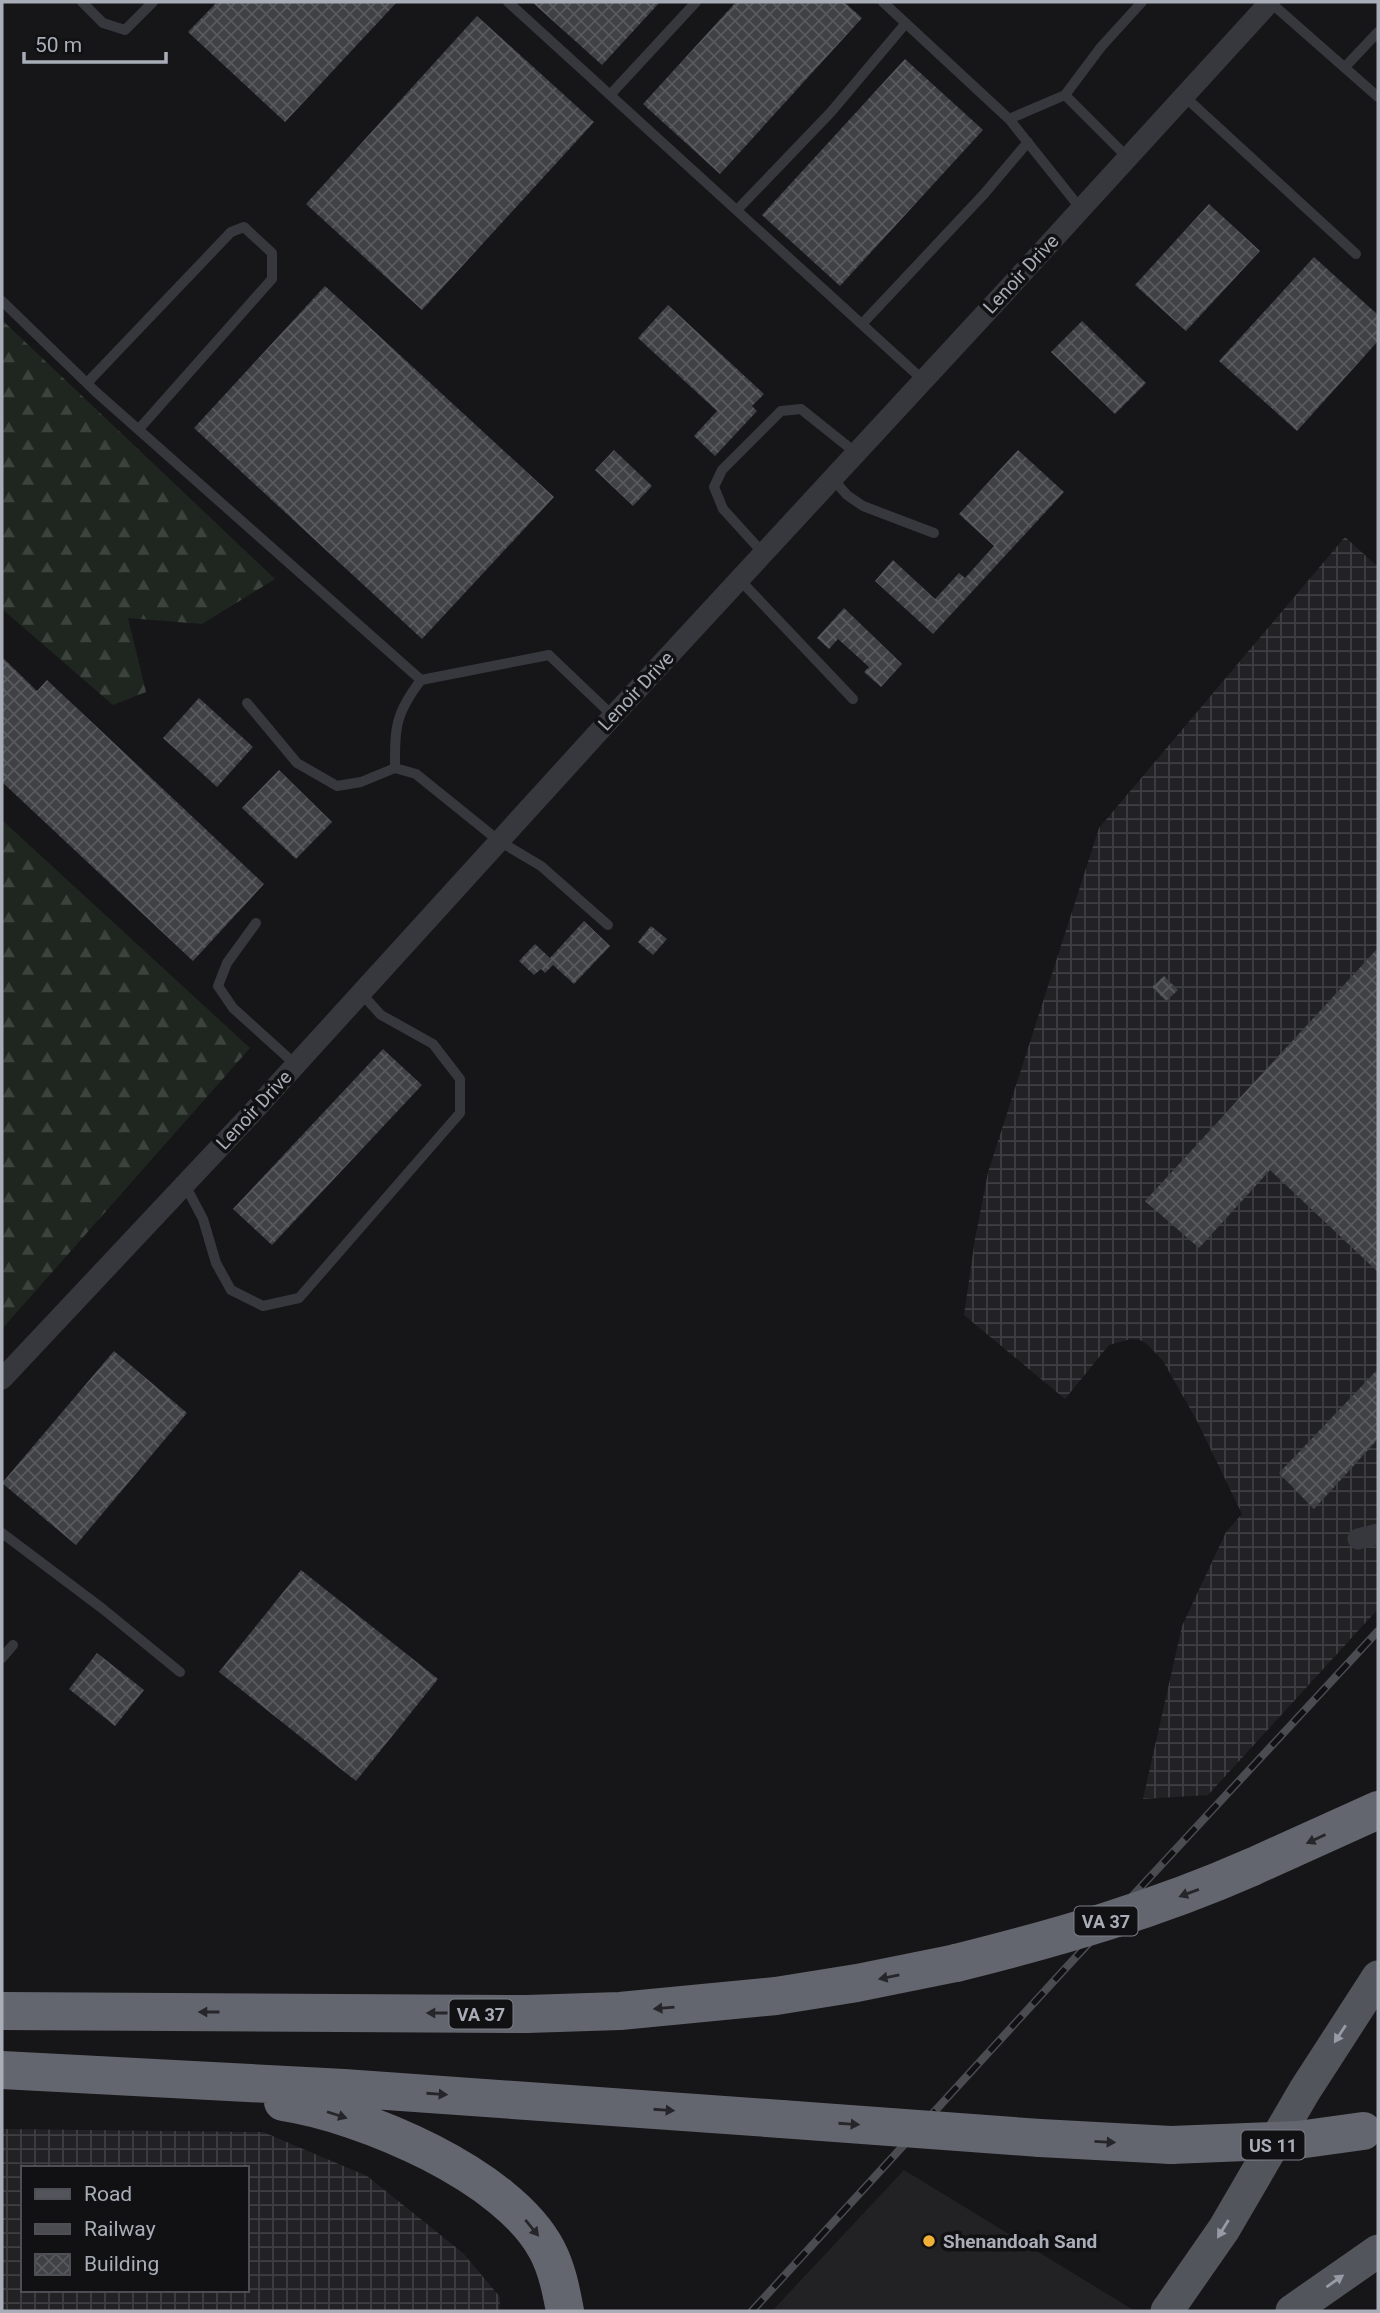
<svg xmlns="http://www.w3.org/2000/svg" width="1380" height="2313" font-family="Roboto,sans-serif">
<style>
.built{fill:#222225}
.industrial{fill:url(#industrial-grid);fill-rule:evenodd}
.forest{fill:url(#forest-firs)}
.building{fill:url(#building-cross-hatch)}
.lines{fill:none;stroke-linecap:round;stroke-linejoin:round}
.service{stroke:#37383d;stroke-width:10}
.minor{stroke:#37383d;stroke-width:21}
.primary{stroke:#53555c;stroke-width:33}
.motorway{stroke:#63666e;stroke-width:38}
.rail-casing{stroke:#4a4c52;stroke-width:8}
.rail{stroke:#111113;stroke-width:5;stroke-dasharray:16;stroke-linecap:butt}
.motorway-bridge{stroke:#63666e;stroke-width:38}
.oneway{fill:#26262a}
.oneway2{fill:#979ba6}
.poi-dot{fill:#f2b134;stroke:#111113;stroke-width:2.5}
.labels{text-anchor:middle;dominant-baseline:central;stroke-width:7;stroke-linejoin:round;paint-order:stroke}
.shield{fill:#111113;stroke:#7b7e86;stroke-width:2}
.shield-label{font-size:18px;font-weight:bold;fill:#a8adb8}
.street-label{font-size:19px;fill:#a8adb8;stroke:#111113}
.poi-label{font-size:19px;font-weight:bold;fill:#a8adb8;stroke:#111113;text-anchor:start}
</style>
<defs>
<pattern id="industrial-grid" width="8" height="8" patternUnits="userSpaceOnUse" patternTransform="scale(1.75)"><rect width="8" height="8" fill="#222225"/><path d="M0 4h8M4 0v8" fill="none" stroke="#3f3f43"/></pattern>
<pattern id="forest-firs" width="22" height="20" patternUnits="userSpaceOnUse" patternTransform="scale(1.75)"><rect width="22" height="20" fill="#1e261f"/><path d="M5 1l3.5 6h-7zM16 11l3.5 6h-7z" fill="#3c433d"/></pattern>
<pattern id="building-cross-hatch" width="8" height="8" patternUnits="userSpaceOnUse" patternTransform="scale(1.75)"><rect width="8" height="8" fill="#404145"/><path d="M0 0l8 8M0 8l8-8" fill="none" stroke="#595a5e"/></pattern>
</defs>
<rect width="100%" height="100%" fill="#161618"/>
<path class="built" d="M904 2170 1135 2311H772Z"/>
<path class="industrial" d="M1345 537 1378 567V1609L1208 1795 1143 1799 1182 1626 1226 1532 1242 1514 1197 1421 1163 1361 1148 1345 1140 1340 1131 1339 1109 1345 1065 1399 964 1315 975 1239 988 1172 1099 828Z
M2 2129 263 2132 367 2176 463 2253 500 2297 499 2311H2ZM23 2168H247V2290H23Z"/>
<path class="forest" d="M2 320 275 579 202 624 128 618 146 692 113 705 2 609Z
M2 820 250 1048 2 1329Z"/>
<path class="building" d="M217 2H397L285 122 188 32Z
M532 2H660L602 65Z
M736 2H844L862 18 720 174 643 104Z
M477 16 594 122 422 310 306 204Z
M905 59 983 130 840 286 762 215Z
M1209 204 1260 251 1186 331 1135 285Z
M1314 257 1378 315V341L1297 431 1219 361Z
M325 286 554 497 422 639 194 428Z
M668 305 764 394 752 406 757 411 715 456 694 436 717 411 638 338Z
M1082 321 1146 383 1115 414 1051 352Z
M614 450 652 486 633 506 595 470Z
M1018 450 1064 492 933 634 875 581 893 560 935 599 959 573 965 578 994 546 959 514Z
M844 608 902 664 881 687 864 672 869 667 838 639 829 649 817 638Z
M2 657 37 691 47 680 264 884 193 961 2 782Z
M199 698 253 747 217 787 163 738Z
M279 770 332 822 296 859 242 808Z
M584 921 610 946 574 984 553 965 545 973 541 969 534 975 519 961 535 944 550 958Z
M651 926 667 939 653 955 638 942Z
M1378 948V1272L1270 1170 1199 1248 1145 1201Z
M1164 976 1178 990 1166 1001 1152 987Z
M383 1049 422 1085 272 1245 233 1209Z
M114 1351 187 1413 76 1545 2 1483Z
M1378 1369V1439L1314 1509 1279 1473Z
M301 1570 438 1679 356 1781 219 1672Z
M97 1653 144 1690 115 1726 69 1689Z"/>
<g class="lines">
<path class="service" d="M82 2 103 23 125 30 153 2
M508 2 923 380
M883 2 1009 119 1081 209
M1270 2 1378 97
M1345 67 1378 32
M610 95 696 2
M1065 95 1101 47 1142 2
M1184 96 1356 254
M1009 119 1065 95 1128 158
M737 210 831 112 906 23
M2 301 96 392 421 680 549 655 613 716
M862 324 984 194 1028 142
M87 383 231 232 244 227 272 253V279L139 429
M832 478 847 495 863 506 934 533
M763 553 723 509 714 487 722 470 781 411 801 409 856 453
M739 579 853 699
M247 703 297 763 337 786 361 782 395 768 416 774 499 841 541 866 608 925
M395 768C395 727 395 714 421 680
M256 923 227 963 218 986 233 1008 296 1065
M185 1185 203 1219 216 1263 231 1290 263 1306 299 1298 460 1113V1079L433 1044 381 1015 361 993
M2 1533 103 1609 180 1672
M2 1658 13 1645"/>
<path class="minor" d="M2 1379 251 1114 613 716 1006 291 1270 2
M1358 1539 1378 1534"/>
<path class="primary" d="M1167 2311 1224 2229 1305 2090 1378 1977
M1292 2311 1378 2251"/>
<path class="motorway" d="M1252 1867 1378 1810
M2 2011 527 2014 620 2011 776 1996 857 1983 956 1963
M2 2070 344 2088 781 2119
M283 2102C363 2114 508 2175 547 2250 557 2269 561 2290 565 2311
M1040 2138 1171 2145"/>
<defs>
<path id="rail" d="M752 2311 1063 1971 1378 1631"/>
</defs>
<use href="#rail" class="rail-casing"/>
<use href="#rail" class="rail"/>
<path class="motorway-bridge" d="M956 1963C1057 1938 1157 1909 1252 1867
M781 2119 1040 2138
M1171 2145 1298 2140 1363 2131"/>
</g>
<defs><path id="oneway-solid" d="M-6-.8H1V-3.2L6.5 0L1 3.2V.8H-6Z" transform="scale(1.75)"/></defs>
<g class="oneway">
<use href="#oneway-solid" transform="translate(1316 1839) rotate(155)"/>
<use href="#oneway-solid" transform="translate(1189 1893) rotate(160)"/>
<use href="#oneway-solid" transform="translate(889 1977) rotate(169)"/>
<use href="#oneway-solid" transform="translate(664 2008) rotate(175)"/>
<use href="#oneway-solid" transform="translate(209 2012) rotate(-180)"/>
<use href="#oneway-solid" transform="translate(437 2013) rotate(-180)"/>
<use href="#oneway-solid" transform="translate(437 2094) rotate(4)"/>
<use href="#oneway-solid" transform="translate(664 2110) rotate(4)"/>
<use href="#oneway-solid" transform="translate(337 2115) rotate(18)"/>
<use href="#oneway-solid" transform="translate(849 2124) rotate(4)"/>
<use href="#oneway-solid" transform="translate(1105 2142) rotate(3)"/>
<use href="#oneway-solid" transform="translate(532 2228) rotate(51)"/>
</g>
<g class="oneway2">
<use href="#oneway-solid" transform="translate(1340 2034) rotate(123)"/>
<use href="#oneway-solid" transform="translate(1223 2229) rotate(122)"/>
<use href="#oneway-solid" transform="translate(1335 2281) rotate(-35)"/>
</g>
<circle class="poi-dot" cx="929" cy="2241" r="7"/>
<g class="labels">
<g class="shield">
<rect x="1074.5" y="1906.5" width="63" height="29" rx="5"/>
<rect x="449.5" y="1999.5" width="63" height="29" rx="5"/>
<rect x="1241.5" y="2130.5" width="63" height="29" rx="5"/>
</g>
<g class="shield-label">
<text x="1106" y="1921">VA 37</text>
<text x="481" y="2014">VA 37</text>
<text x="1273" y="2145">US 11</text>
</g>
<g class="street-label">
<text transform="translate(1021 274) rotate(-47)">Lenoir Drive</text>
<text transform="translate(636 691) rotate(-47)">Lenoir Drive</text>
<text transform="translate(254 1110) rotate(-47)">Lenoir Drive</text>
</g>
<g class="poi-label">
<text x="943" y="2241">Shenandoah Sand</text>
</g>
</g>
<rect width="1380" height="2313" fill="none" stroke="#a8adb8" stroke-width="7"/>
<rect x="21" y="2166" width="228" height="126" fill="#111113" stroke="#4d4f55" stroke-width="2"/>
<rect x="35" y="2189" width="35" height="10" fill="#53555c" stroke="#4d4f55" stroke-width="2"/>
<text x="84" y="2201" font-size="21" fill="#a8adb8">Road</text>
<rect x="35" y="2224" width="35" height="10" fill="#4a4c52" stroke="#4d4f55" stroke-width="2"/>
<text x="84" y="2236" font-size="21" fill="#a8adb8">Railway</text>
<rect x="35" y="2254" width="35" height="21" fill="url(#building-cross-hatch)" stroke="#4d4f55" stroke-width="2"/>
<text x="84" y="2271" font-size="21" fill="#a8adb8">Building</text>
<path d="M24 52v10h142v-10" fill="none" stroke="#a8adb8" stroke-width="3.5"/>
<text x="35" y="52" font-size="21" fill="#a8adb8" stroke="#111113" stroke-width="5" paint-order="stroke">50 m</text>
</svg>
